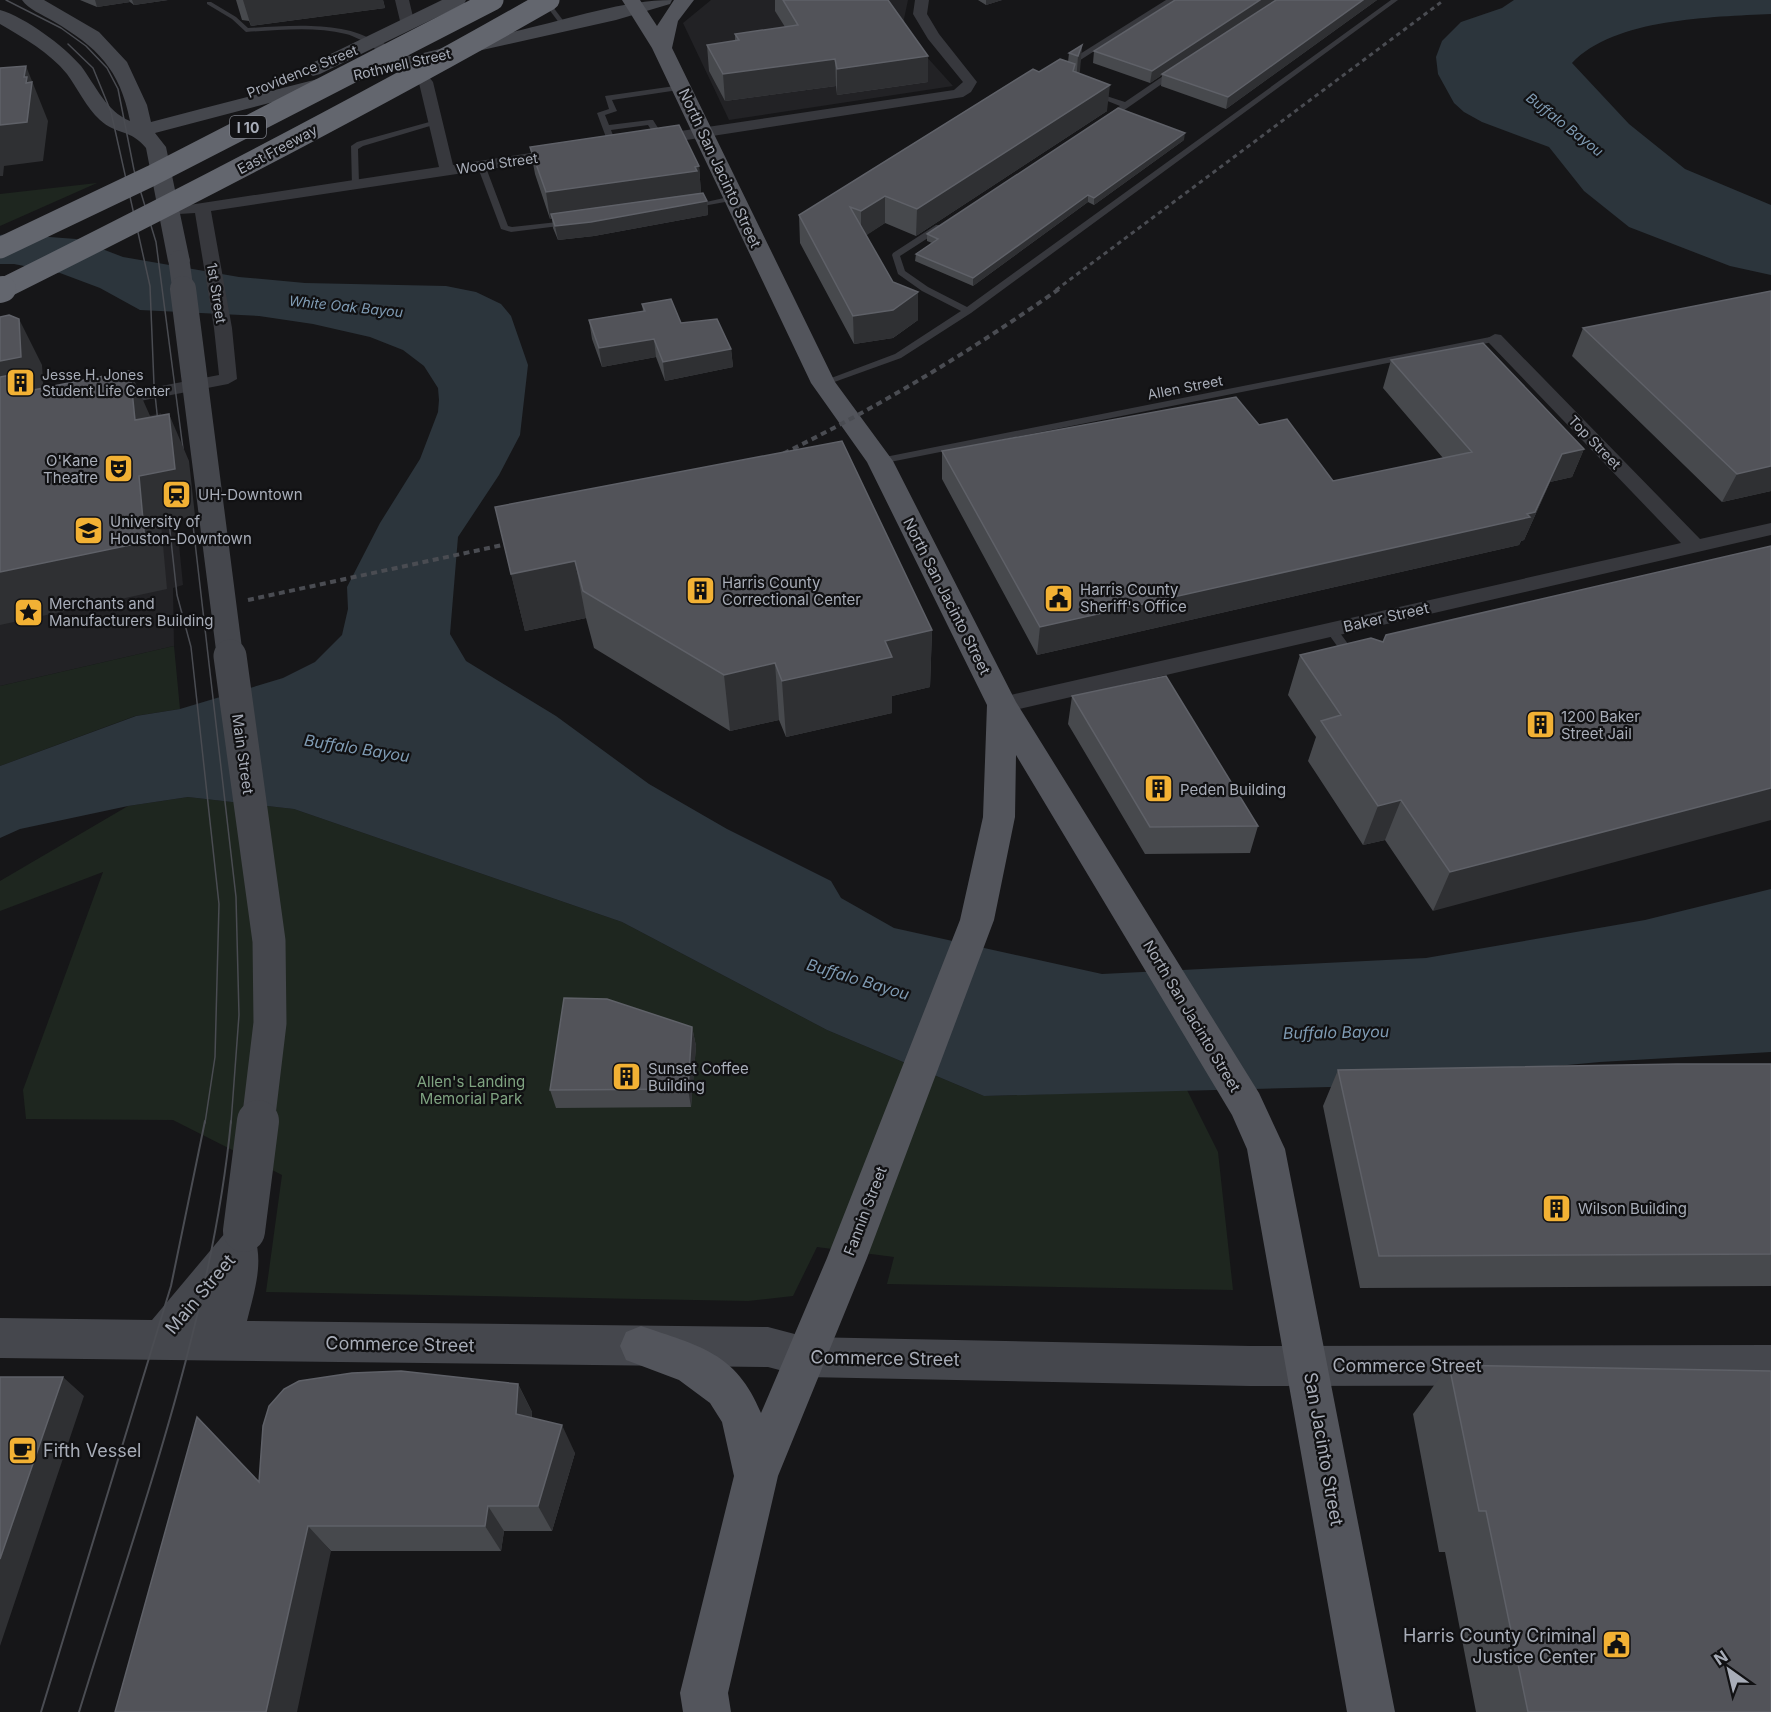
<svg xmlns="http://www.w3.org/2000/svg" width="1771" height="1712" font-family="Inter,sans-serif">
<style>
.built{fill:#222225}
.green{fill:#1e261f}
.water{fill:#2c353c}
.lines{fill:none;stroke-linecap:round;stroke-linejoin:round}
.lane{fill:#37383d;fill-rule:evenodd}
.street{fill:#37383d;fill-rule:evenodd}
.secondary{fill:#45474d;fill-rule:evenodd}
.primary{fill:#53555c;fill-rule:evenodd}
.tram-far1{stroke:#4a4c52;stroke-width:1.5}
.tram{stroke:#4a4c52;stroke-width:2}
.rail-far1{stroke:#4a4c52;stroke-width:3;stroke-dasharray:4.5 4;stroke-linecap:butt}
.rail{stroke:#4a4c52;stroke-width:4;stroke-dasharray:6 4.5;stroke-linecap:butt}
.secondary-bridge-far3{stroke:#45474d;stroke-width:21}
.secondary-bridge-far2{stroke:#45474d;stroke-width:26}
.secondary-bridge-far1{stroke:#45474d;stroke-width:33}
.secondary-bridge{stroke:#45474d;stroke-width:42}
.highway-bridge-far1{stroke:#63666e;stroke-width:21}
.highway-bridge{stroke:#63666e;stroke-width:26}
.wall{fill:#47494d}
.shaded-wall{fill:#2f3033}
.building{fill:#525359;stroke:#5f6168;stroke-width:1.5}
.labels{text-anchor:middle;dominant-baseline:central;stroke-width:4.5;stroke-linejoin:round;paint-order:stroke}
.far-street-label{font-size:14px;fill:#a8adb8;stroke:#111113}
.far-water-label{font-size:14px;font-style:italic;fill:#7f9bb3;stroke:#111113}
.shield{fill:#111113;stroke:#7b7e86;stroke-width:1.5}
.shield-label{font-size:14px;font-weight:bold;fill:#a8adb8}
.far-poi-label{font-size:14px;fill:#a8adb8;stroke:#111113;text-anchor:start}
.street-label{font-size:15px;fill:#a8adb8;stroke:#111113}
.poi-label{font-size:15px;fill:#a8adb8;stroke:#111113;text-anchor:start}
.park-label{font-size:15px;fill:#7fa381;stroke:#111113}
.water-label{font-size:16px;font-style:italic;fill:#7f9bb3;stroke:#111113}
.near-street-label{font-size:18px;fill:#a8adb8;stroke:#111113}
.near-poi-label{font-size:18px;fill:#a8adb8;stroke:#111113;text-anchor:start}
</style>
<rect width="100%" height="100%" fill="#161618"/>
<path class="built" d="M711 0H908L904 19 907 35 953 86 729 120 683 23Z
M0 349 42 365 44 397 117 422 161 413 167 473H172L183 585 173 588 174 646 0 686Z"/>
<path class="green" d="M97 183 0 226V194Z
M174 646 180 709 135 716 0 766V686Z
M188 797 294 809 622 922 827 1030 984 1096 1187 1090 1218 1152 1233 1290 887 1284 894 1257 817 1247 793 1296 748 1301 266 1292 282 1175 173 1120 26 1119 23 1090 103 872 0 911V881L128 806Z"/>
<path class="water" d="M1514 0H1771V14C1712 17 1615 18 1572 63L1629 124 1685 169 1771 205V275L1730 266 1629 227 1584 191 1549 147 1482 122 1464 112 1454 103 1438 74 1436 57 1442 41 1461 22 1502 8Z
M10 234 76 239 123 257 239 277 305 283 446 286 476 292 501 304 511 316 528 365 520 435 499 475 458 537 450 634 466 661 556 716 649 784 727 829 831 881 841 898 894 928 1102 974 1426 958 1645 920 1771 889V1052L1600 1062 1330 1087 984 1096 827 1030 622 922 294 809 188 797 128 806 20 829 0 838V766L136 716 180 709 283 678 315 662 342 635 348 609 347 587 380 523 420 459 438 412 439 400 438 388 424 366 403 350 370 337 313 324 259 316 140 310 100 288 60 273 14 264H0V235Z"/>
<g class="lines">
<path class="lane" d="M1166 0H1174L1071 66 1064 64Z
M1391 0H1398L971 313 901 358 826 385 823 386 818 383 895 354 961 311 922 291 898 274 892 255 893 253 936 225H942V229L900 256 905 271 928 287 967 307Z
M207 2H211L236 17 248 28C286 26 343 20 376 42 368 46 355 36 346 34 314 26 279 30 246 32L232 19 207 4Z
M546 3H550L568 27 567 28H563L545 4Z
M1172 70 1179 72 1110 120 1103 118 1120 106 1090 94 1094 92 1125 102Z
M682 85 686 87 685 89 612 100 617 111 605 115 609 125 650 120H653L665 139 658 141 648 125 611 130 617 146 610 148 597 113 609 109 605 96Z
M433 121 440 123 363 146 358 149 359 184 352 186 351 146 357 142Z
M478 163 485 165 508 226 512 227 567 221 571 223 567 225 511 232 501 229 477 165Z
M733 196 737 198 736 200 692 208 688 206Z
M1495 336 1498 337V341L880 464 875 461 880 458Z
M1331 625 1335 626 1356 655 1357 658 1356 661H1348L1327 632 1326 629 1327 626Z"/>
<path class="street" d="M395 0H409L415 25 413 28H403L401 25Z
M915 0H929L927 14 939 34 977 82 971 92 963 97 654 145 646 140 654 135 954 90 963 82 928 39 913 14Z
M373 38 414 58 433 82 453 165 563 148 571 153 563 158 211 211 232 328 237 379 228 384 109 407 103 405 100 401 103 397 219 375 214 328 195 213 163 215 161 212 163 209 439 167 419 83 404 64 368 45 366 42Z
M1495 334 1501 335 1700 539 1771 523V535L1002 713 994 711 991 705 994 699 1002 697 1681 543 1489 343 1486 339Z"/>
<path class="secondary" d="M22 0H44L99 32 127 62 147 105 151 122C274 90 397 58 521 30 568 19 625 0 672 0L670 4 616 20 411 66 155 133 166 147 190 261 187 266H171L168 261 146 148C131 129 116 135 100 120 86 107 78 89 67 74 49 52 24 38 0 24V10C25 17 64 46 81 66 96 86 106 111 130 121 120 69 97 47 53 21 43 15 28 9 22 0Z
M442 0H466L464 4 320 74 313 76 303 70 306 66Z
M239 1227 253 1233C265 1261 254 1292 247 1321L768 1327 806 1337 1250 1346 1771 1345V1385L1250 1386 806 1377 768 1367 0 1358V1318L152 1320 225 1233Z"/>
<path class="primary" d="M622 0H640L657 26 674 0H694L678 21 672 48 835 382 893 461 1016 702 1259 1093 1285 1149 1395 1712H1347L1247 1149 1232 1115 1016 755 1015 817 994 920 867 1258 778 1476 728 1693 731 1712H683L680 1693 734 1476 722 1422 710 1403 679 1380 626 1360 620 1346 626 1332 641 1326C699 1346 736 1352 761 1413L827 1258 960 920 983 817 987 705 867 462 811 383 652 48Z"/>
<path class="tram-far1" d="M6 0 61 28 86 46 107 68 118 89 134 170 156 242 185 464
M68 44 93 68 111 112 150 286 154 385 159 432
M190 499 236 897 239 1015 231 1123
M167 504 177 595 191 647 219 904 215 1057 205 1123"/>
<path class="tram" d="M41 1712 171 1286 205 1121
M79 1712C137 1522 212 1319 231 1121"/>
<path class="rail-far1" d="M1056 290 1444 0"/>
<path class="rail" d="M774 458C874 410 968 353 1059 289
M248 600 521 541"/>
<path class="secondary-bridge-far3" d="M179 261 183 290"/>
<path class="secondary-bridge-far2" d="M183 289 230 657"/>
<path class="secondary-bridge-far1" d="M230 656 269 941 270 1023 258 1123"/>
<path class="secondary-bridge" d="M244 1231 258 1121"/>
<path class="highway-bridge-far1" d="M0 248 151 176 493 0
M0 290C185 198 369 103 549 0"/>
<path class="highway-bridge" d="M0 290 3 289"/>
</g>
<path class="wall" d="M80 0H168L134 5 130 2 97 7Z
M236 0H383L385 8 251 26 249 21 242 20Z
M775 0H888L928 82 837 95 836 86 725 101 709 71 707 45 735 41V34L785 27 775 11Z
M978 0H1002L986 5Z
M1276 0H1377L1226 109 1161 86 1162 75 1150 83 1093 63 1094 51 1194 53Z
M1082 45 1079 73 1107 111 916 236 885 223 866 235 893 282 918 320 893 338 854 344 800 243 799 215 1039 72 1068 62 1069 53Z
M1184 140 1094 205 1088 202 973 286 915 261 916 254 932 243 927 241V234Z
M530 147 699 166 701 193 707 201 708 215 594 236 558 240 553 228 552 219H550L535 174Z
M1771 291V491L1722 502 1572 356 1583 328Z
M642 304 681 323 731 349 733 367 665 381 656 357 602 367 592 339 589 320 643 311Z
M1391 360 1584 449 1572 477 1550 482 1524 540 1521 541 1519 545 1037 655 942 479V451L1333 481 1443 458 1383 388Z
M495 507 932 630 930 687 892 696V713L786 737 779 720 730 731 594 648 586 618 525 631Z
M1771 546 1433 911 1385 840 1363 845 1308 761 1316 737 1288 695 1300 655 1383 642Z
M1072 696 1258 826 1250 853 1145 854 1068 724Z
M692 1027 696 1046 691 1107 556 1108 550 1090Z
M1771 1064V1286L1360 1288 1323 1106 1338 1070Z
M1449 1365 1771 1712H1476L1445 1552H1439L1413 1414Z
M518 1384 532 1412V1418L575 1453 552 1531H504L501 1551H331L259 1481Z"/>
<path class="shaded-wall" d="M95 0H129L130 2 97 7Z
M132 0H168L134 5Z
M243 0H383L385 8 251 26Z
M986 0H1002L986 5Z
M1260 0H1275L1150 83 1152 71Z
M1363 0H1377L1226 109 1228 97Z
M1082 45 1080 71 1076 82 1078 56Z
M928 56V82L837 95V69Z
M835 59 836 86 725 101 723 74Z
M26 66 48 121 43 161 4 166 3 176H0V125L24 77Z
M1110 85 1107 111 916 236 917 209Z
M1185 133 1184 140 1094 205V198Z
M699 166 701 193 551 214 552 219H550L546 192Z
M1088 195V202L973 286V278Z
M885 196V223L861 239V211Z
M707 201 708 215 594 236 558 240 555 226Z
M918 292V320L893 338 854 344 853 316Z
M19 319 42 365 44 404 0 412V361Z
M654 339 656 357 602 367 599 348Z
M731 349 733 367 665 381 663 362Z
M130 371 151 418 135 420Z
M169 414 189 461 195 516 161 523 167 589 0 625V572L139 476Z
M1584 449 1572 477 1550 482 1524 540 1521 541 1519 545 1037 655 1040 627 1562 454Z
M1771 466V491L1722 502 1737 474Z
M575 561 586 618 525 631 511 574Z
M932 630 930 687 892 696V713L786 737 782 681 885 641Z
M775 663 779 720 730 731 724 675Z
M1771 788V820L1433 911 1450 872Z
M1401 800 1385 840 1363 845 1378 806Z
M692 1027 696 1046 691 1107 688 1089Z
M63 1377 84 1396 0 1646V1559Z
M518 1384 532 1412 530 1442 516 1414Z
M562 1425 575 1453 552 1531 538 1506Z
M488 1506 504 1531 501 1551 485 1526Z
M308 1526 331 1551 297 1712H266Z"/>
<path class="building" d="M783 0H888L928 56 837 69 835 59 723 74 707 45 739 40 735 34 798 25Z
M1175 0H1260L1152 71 1094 51Z
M1276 0H1363L1228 97 1162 74Z
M1082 45 1078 56 1069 53Z
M1060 59 1075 64 1073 71 1110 85 917 209 885 196 861 211 850 207 893 282 918 292 893 310 853 316 799 215 1033 69 1039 72Z
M26 66 24 77H27L26 83 32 82 27 122 0 125V68Z
M1118 108 1185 133 1094 198 1088 195 973 278 916 254 938 239 927 234Z
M679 125 699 166 695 167 697 171 546 192 530 147Z
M703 193 707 201 591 222 555 226 551 214Z
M1771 291V466L1737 474 1583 328Z
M671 299 681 323 717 319 731 349 663 362 654 339 599 348 589 320 645 311 642 304Z
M9 315 19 319 21 357 0 361V317Z
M1483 343 1584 449 1562 454 1535 512 1527 514 1530 517 1040 627 942 451 1236 397 1259 425 1287 419 1333 481 1472 452 1391 360Z
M130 371 135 420 169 414 175 469 139 476 145 542 0 572V377L22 373 23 392Z
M842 441 932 630 885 641 892 657 782 681 775 663 724 675 583 591 575 561 511 574 495 507Z
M1771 546V788L1450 872 1401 800 1378 806 1321 721 1341 715 1300 655 1371 638 1383 642 1386 635Z
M1166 676 1258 826 1150 827 1072 696Z
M564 998 607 999 692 1027 688 1089 550 1090Z
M1677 1064H1771V1254L1379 1256 1338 1070Z
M1449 1365 1771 1371V1712H1528L1486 1511H1479Z
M401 1371 518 1384 516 1414 562 1425 538 1506H488L485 1526H308L266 1712H115L197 1417 259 1482 263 1426 269 1406 284 1389 299 1381 352 1373Z
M0 1377H63L0 1559Z"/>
<defs>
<symbol id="building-square" viewBox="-11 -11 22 22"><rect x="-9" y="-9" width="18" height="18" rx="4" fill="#f2b134" stroke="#111113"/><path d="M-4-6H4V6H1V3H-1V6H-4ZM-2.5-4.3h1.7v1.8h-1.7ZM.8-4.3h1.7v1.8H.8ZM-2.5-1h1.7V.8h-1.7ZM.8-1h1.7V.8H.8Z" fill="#111"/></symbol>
<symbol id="theatre-square" viewBox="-11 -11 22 22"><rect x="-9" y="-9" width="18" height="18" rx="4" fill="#f2b134" stroke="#111113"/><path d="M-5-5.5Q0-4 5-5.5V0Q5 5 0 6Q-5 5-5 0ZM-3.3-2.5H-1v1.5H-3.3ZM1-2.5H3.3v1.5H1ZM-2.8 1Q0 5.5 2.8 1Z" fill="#111"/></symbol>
<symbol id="station-square" viewBox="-11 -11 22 22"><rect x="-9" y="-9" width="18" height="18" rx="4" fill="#f2b134" stroke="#111113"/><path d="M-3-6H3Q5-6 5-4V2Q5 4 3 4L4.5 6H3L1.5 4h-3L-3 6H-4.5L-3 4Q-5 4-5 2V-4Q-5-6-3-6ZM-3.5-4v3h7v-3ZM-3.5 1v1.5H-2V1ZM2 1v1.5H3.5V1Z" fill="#111"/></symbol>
<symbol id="university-square" viewBox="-11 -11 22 22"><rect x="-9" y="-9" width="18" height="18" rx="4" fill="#f2b134" stroke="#111113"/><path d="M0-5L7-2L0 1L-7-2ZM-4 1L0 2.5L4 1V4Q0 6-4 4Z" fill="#111"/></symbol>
<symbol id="civic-square" viewBox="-11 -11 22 22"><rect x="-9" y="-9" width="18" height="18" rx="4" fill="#f2b134" stroke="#111113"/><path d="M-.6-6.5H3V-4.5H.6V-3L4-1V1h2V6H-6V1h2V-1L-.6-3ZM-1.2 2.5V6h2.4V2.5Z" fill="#111"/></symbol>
<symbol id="sight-square" viewBox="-11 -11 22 22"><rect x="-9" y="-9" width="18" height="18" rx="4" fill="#f2b134" stroke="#111113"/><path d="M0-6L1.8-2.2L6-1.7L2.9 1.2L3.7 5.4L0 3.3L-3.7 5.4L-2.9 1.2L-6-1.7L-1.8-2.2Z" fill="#111"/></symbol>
<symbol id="cafe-square" viewBox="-11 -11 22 22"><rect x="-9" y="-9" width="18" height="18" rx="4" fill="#f2b134" stroke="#111113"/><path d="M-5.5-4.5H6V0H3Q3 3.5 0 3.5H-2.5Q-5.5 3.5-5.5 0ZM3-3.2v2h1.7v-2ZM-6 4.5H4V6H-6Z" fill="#111"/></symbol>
</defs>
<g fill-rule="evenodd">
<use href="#building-square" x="4" y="366" width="33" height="33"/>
<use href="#theatre-square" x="102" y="452" width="33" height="33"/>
<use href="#station-square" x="160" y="478" width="33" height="33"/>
<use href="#university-square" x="72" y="514" width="33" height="33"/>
<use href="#building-square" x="684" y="574" width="33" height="33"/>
<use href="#civic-square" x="1042" y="582" width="33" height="33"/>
<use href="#sight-square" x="12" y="596" width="33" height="33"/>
<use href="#building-square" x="1524" y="708" width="33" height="33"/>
<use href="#building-square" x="1142" y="772" width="33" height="33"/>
<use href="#building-square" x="610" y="1060" width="33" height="33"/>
<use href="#building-square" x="1540" y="1192" width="33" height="33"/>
<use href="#cafe-square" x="6" y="1434" width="33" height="33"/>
<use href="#civic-square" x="1600" y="1628" width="33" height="33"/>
</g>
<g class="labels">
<g class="far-street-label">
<text transform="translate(402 64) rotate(-13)">Rothwell Street</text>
<text transform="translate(302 71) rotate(-22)">Providence Street</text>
<text transform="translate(277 149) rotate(-28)">East Freeway</text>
<text transform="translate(497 163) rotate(-8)">Wood Street</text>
<text transform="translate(217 293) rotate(81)">1st Street</text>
<text transform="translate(1185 387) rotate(-11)">Allen Street</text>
<text transform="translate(1595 442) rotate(46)">Top Street</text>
</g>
<g class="far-water-label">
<text transform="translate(1565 124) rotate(38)">Buffalo Bayou</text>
<text transform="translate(346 306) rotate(6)">White Oak Bayou</text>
</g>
<rect class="shield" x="230" y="116" width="36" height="22" rx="4.5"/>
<g class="shield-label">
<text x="248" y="127">I 10</text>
</g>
<g class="far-poi-label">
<text x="42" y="374">Jesse H. Jones<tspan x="42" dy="16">Student Life Center</tspan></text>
</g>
<g class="street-label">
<text transform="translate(720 168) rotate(65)">North San Jacinto Street</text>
<text transform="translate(947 596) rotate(63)">North San Jacinto Street</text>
<text transform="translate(1386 617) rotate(-13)">Baker Street</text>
<text transform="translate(243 754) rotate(82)">Main Street</text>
<text transform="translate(1192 1016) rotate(59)">North San Jacinto Street</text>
<text transform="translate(865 1211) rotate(-69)">Fannin Street</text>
</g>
<g class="poi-label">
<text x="98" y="460" text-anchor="end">O'Kane<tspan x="98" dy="17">Theatre</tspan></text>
<text x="198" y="494">UH-Downtown</text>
<text x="110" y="521">University of<tspan x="110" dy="17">Houston-Downtown</tspan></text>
<text x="722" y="582">Harris County<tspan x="722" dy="17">Correctional Center</tspan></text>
<text x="1080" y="589">Harris County<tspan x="1080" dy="17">Sheriff's Office</tspan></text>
<text x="49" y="603">Merchants and<tspan x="49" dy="17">Manufacturers Building</tspan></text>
<text x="1561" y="716">1200 Baker<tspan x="1561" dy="17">Street Jail</tspan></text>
<text x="1180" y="789">Peden Building</text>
<text x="648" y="1068">Sunset Coffee<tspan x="648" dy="17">Building</tspan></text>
<text x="1578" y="1208">Wilson Building</text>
</g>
<g class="park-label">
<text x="471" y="1081">Allen's Landing<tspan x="471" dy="17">Memorial Park</tspan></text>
</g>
<g class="water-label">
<text transform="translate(357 748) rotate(9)">Buffalo Bayou</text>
<text transform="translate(858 979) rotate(17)">Buffalo Bayou</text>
<text transform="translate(1336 1032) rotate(-1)">Buffalo Bayou</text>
</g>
<g class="near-street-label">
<text transform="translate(200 1294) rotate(-50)">Main Street</text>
<text transform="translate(400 1344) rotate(1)">Commerce Street</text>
<text transform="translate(885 1358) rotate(1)">Commerce Street</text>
<text x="1407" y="1365">Commerce Street</text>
<text transform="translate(1324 1449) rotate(80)">San Jacinto Street</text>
</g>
<g class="near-poi-label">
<text x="43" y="1450">Fifth Vessel</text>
<text x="1596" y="1635" text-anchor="end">Harris County Criminal<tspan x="1596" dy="21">Justice Center</tspan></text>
</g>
</g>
<g transform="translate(1729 1670) rotate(326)" stroke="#111113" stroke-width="4.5" paint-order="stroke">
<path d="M0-4.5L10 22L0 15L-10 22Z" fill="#a8adb8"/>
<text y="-9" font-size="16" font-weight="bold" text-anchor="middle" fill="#a8adb8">N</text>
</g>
</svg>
